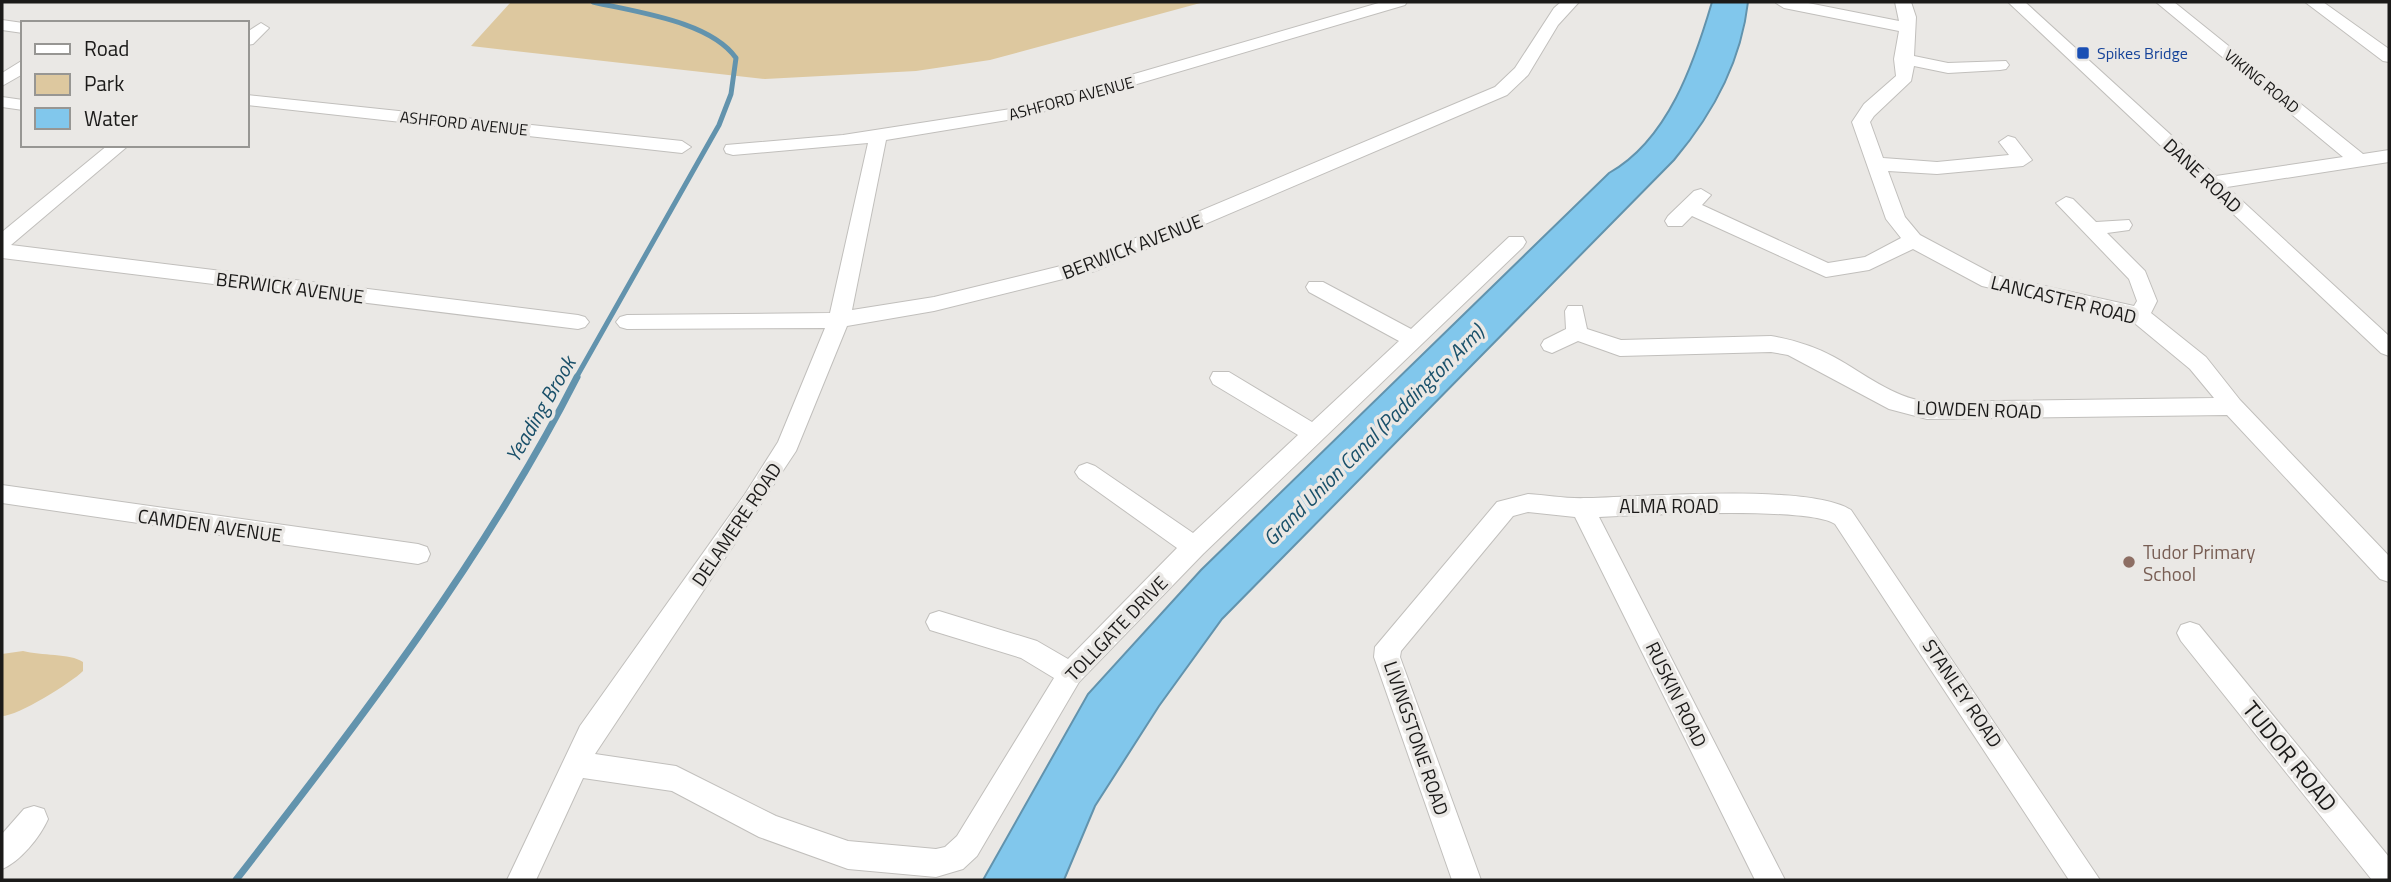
<svg xmlns="http://www.w3.org/2000/svg" width="2391" height="882" font-family="'Titillium Web',sans-serif">
<style>
.green{fill:#ddc89f}
.water{fill:#81c7ec;stroke:#6293ad;stroke-width:2}
.lines{fill:none;stroke-linecap:round;stroke-linejoin:round}
.stream-far1{stroke:#6293ad;stroke-width:5}
.stream{stroke:#6293ad;stroke-width:7}
.minor-casing{stroke:#c1bfbc;stroke-width:2}
.minor{fill:#fff;fill-rule:evenodd}
.transit-dot{fill:#1a4fb4;stroke:#eae8e5;stroke-width:2.5}
.education-dot{fill:#8d6e63;stroke:#eae8e5;stroke-width:2.5}
.labels{text-anchor:middle;dominant-baseline:central;stroke-width:7;stroke-linejoin:round;paint-order:stroke}
.far-transit-label{font-size:16px;fill:#164399;stroke:#eae8e5;text-anchor:start}
.far-street-label{font-size:16px;fill:#1b1a19;stroke:#eae8e5}
.street-label{font-size:19px;fill:#1b1a19;stroke:#eae8e5}
.education-label{font-size:19px;fill:#785e54;stroke:#eae8e5;text-anchor:start}
.water-label{font-size:21px;font-style:italic;fill:#19506a;stroke:#eae8e5}
.near-street-label{font-size:23px;fill:#1b1a19;stroke:#eae8e5}
</style>
<rect width="100%" height="100%" fill="#eae8e5"/>
<path class="green" d="M511 2H1204L990 60 916 71 765 79 471 46Z
M23 651C41 656 70 653 83 662V671C71 683 18 716 2 716V654Z"/>
<path class="water" d="M1712 2H1748C1741 63 1713 114 1674 160L1222 619 1159 706 1095 806 1064 880H983L1088 694 1201 570 1609 173C1668 140 1694 63 1712 2Z"/>
<g class="lines">
<path class="stream-far1" d="M576 378 719 125 731 94 736 58C710 21 635 12 593 2"/>
<path class="stream" d="M236 880C360 720 485 558 577 377"/>
<defs>
<path id="minor" d="M1382 2H1407L1405 5 1025 117 886 140 852 310 934 297 1081 261 1495 87 1515 68 1554 8 1561 2H1579L1558 25 1528 75 1507 95 1095 271 934 311 847 326 796 451 595 754 676 766 776 816 848 841 936 849 945 847 957 836 1054 678 1021 658 930 630 926 622 930 614 939 611 1037 641 1068 659 1177 548 1079 478 1075 472 1079 466 1087 463 1095 466 1193 533 1298 435 1213 384 1210 378 1213 372H1229L1312 422 1399 341 1309 292 1306 287 1309 282H1323L1411 329 1509 237H1523L1526 242 1523 247 1203 554 1079 682 977 856 963 869 936 877 848 869 759 837 672 791 583 778 536 880H507L580 726 745 494 778 442 825 328 627 329 620 327 616 322 620 317 627 315 830 313 868 143 733 155 726 153 724 149 726 145 843 135 1017 108Z
M1803 2 1899 21 1895 2H1911L1916 17 1914 56 1948 63 2006 61 2009 65 2006 69 2000 70 1948 73 1914 66 1911 81 1874 116 1870 122 1883 158 1937 162 2009 155 1999 142 2008 136 2015 138 2032 160 2023 166 1937 174 1888 171 1905 217 1920 235 1995 275 2134 306 2137 301 2129 279 2056 203 2066 197 2073 199 2096 222 2129 220 2132 225 2129 230 2107 233 2145 271 2157 301 2151 313 2206 357 2240 400 2389 556V582L2380 579 2227 415 1927 419 1889 409 1788 355 1771 352 1620 356 1578 341 1552 353 1544 350 1541 345 1544 340 1566 329 1565 311 1568 306H1582L1587 329 1621 340 1771 336C1793 340 1814 346 1834 357 1865 374 1892 397 1927 402L2214 398 2190 369 2132 321 1982 286 1913 249 1869 270 1826 277 1692 216 1682 226H1668L1665 221 1668 216 1694 191 1701 189 1711 195 1702 205 1828 263 1865 257 1901 238 1886 219 1852 122 1864 104 1896 76 1894 59 1899 31 1784 8 1776 3Z
M2008 2H2025L2216 176 2343 157 2156 2H2174L2363 154 2389 150V162L2227 187 2389 336V356L2381 353Z
M2305 2H2323L2389 49V62L2383 61Z
M2 20 23 23V33L2 30Z
M261 23 269 28 253 44 247 45V32Z
M23 60V74L2 86V73Z
M247 95 682 141 691 147 682 153 247 105Z
M2 97 23 100V110L2 107Z
M108 145H129L11 245 578 315 585 317 589 322 585 327 578 329 2 258V232Z
M2 485 418 544 427 547 430 554 427 561 418 564 2 503Z
M1528 494C1547 495 1567 499 1587 498 1643 497 1809 483 1851 510L2100 880H2069L1835 524C1807 506 1640 515 1599 517L1785 880H1755L1575 517 1528 512 1513 516 1401 651 1400 657 1481 880H1452L1374 657 1375 647 1497 502Z
M2190 622 2199 625 2389 857V880H2372L2181 641 2177 633 2181 625Z
M34 806 44 809 48 819C40 837 20 862 2 869V834L24 809Z"/>
</defs>
<use href="#minor" class="minor-casing"/>
<use href="#minor" class="minor"/>
</g>
<rect class="transit-dot" x="2076" y="46" width="14" height="14" rx="3.5"/>
<circle class="education-dot" cx="2129" cy="562" r="7"/>
<g class="labels">
<g class="far-transit-label">
<text x="2097" y="53">Spikes Bridge</text>
</g>
<g class="far-street-label">
<text transform="translate(2262 81) rotate(39)">VIKING ROAD</text>
<text transform="translate(1071 98) rotate(-15)">ASHFORD AVENUE</text>
<text transform="translate(464 123) rotate(6)">ASHFORD AVENUE</text>
</g>
<g class="street-label">
<text transform="translate(2203 175) rotate(43)">DANE ROAD</text>
<text transform="translate(1132 246) rotate(-21)">BERWICK AVENUE</text>
<text transform="translate(290 287) rotate(7)">BERWICK AVENUE</text>
<text transform="translate(2064 299) rotate(14)">LANCASTER ROAD</text>
<text transform="translate(1979 409) rotate(2)">LOWDEN ROAD</text>
<text x="1669" y="505">ALMA ROAD</text>
<text transform="translate(736 524) rotate(-56)">DELAMERE ROAD</text>
<text transform="translate(210 525) rotate(8)">CAMDEN AVENUE</text>
<text transform="translate(1116 628) rotate(-46)">TOLLGATE DRIVE</text>
<text transform="translate(1963 693) rotate(56)">STANLEY ROAD</text>
<text transform="translate(1677 694) rotate(64)">RUSKIN ROAD</text>
<text transform="translate(1417 738) rotate(71)">LIVINGSTONE ROAD</text>
</g>
<g class="education-label">
<text x="2143" y="551">Tudor Primary<tspan x="2143" dy="22">School</tspan></text>
</g>
<g class="water-label">
<text transform="translate(540 409) rotate(-60)">Yeading Brook</text>
<text transform="translate(1373 435) rotate(-45)">Grand Union Canal (Paddington Arm)</text>
</g>
<g class="near-street-label">
<text transform="translate(2290 756) rotate(51)">TUDOR ROAD</text>
</g>
</g>
<rect width="2391" height="882" fill="none" stroke="#1b1a19" stroke-width="7"/>
<rect x="21" y="21" width="228" height="126" fill="#eae8e5" stroke="#979693" stroke-width="2"/>
<rect x="35" y="44" width="35" height="10" fill="#ffffff" stroke="#979693" stroke-width="2"/>
<text x="84" y="56" font-size="21" fill="#1b1a19">Road</text>
<rect x="35" y="74" width="35" height="21" fill="#ddc89f" stroke="#979693" stroke-width="2"/>
<text x="84" y="91" font-size="21" fill="#1b1a19">Park</text>
<rect x="35" y="108" width="35" height="21" fill="#81c7ec" stroke="#979693" stroke-width="2"/>
<text x="84" y="126" font-size="21" fill="#1b1a19">Water</text>
</svg>
